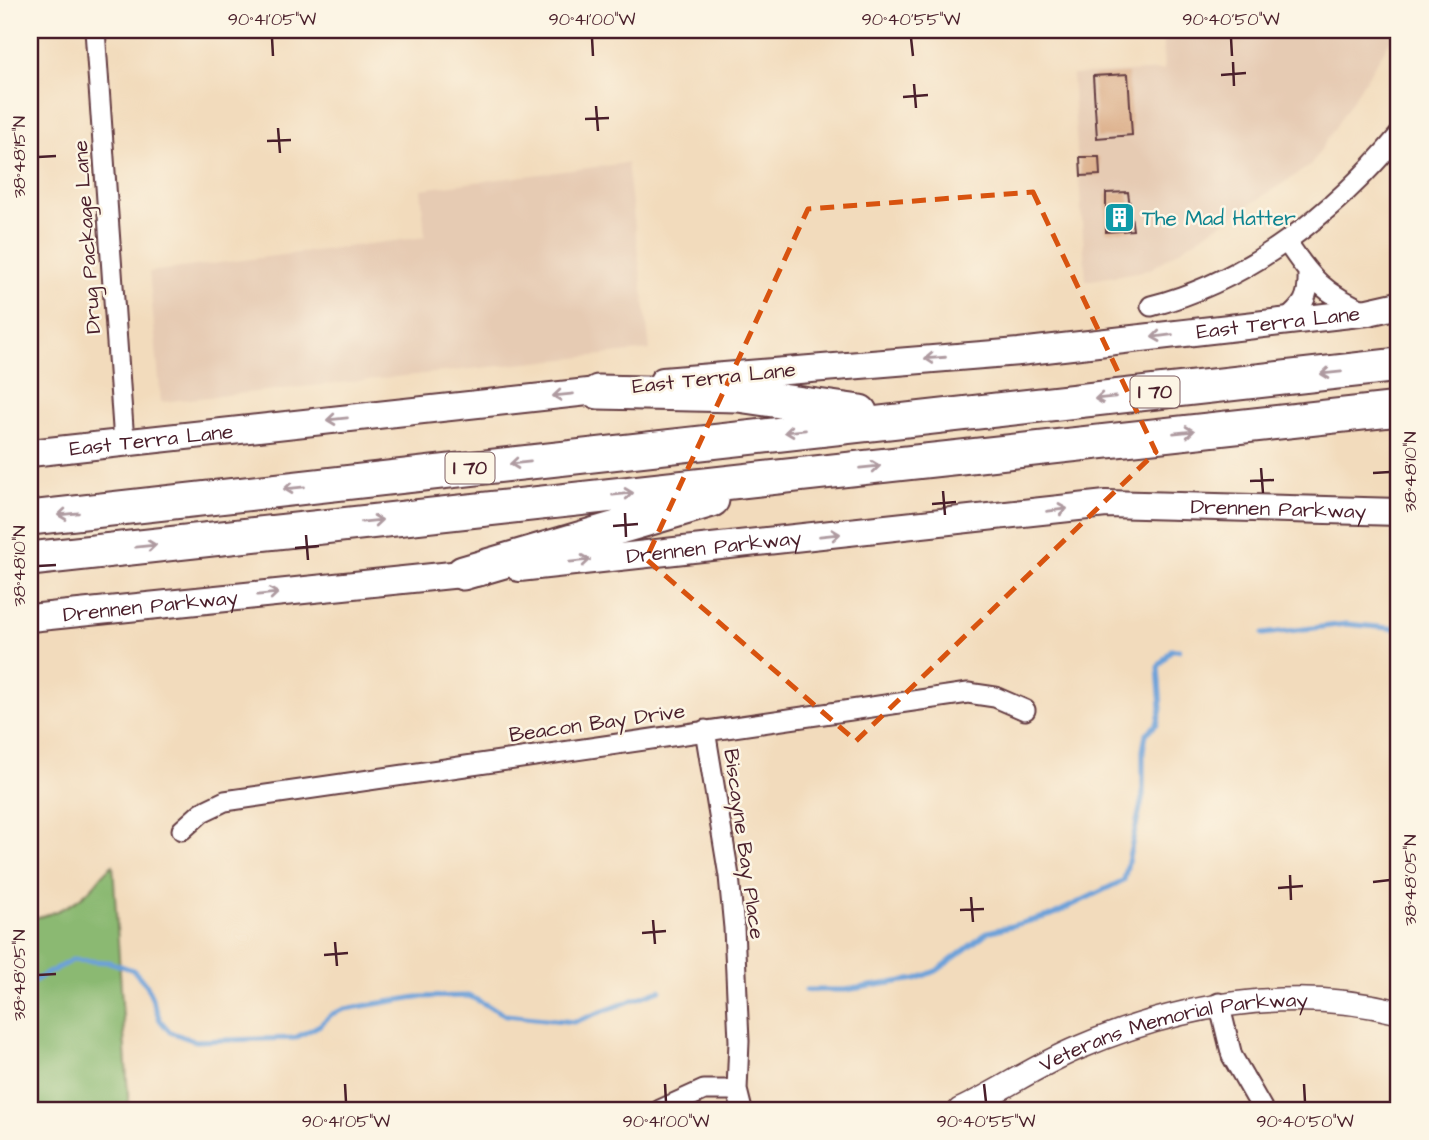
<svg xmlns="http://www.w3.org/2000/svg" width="1429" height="1140" font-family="'Architects Daughter',sans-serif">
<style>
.built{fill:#e6cbb3}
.forest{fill:#8bb972;stroke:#6a6c4e;stroke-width:2}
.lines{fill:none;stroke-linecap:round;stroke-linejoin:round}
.stream{stroke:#6ca1d9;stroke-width:5}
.building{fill:#ddb18d}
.minor-casing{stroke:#633b41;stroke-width:23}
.tertiary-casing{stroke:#633b41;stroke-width:26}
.secondary-casing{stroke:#633b41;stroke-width:30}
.motorway-casing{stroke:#633b41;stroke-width:37}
.minor{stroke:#fff;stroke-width:19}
.tertiary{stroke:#fff;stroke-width:23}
.secondary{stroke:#fff;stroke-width:26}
.motorway{stroke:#fff;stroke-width:33}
.oneway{stroke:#ae9aa0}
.marked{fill:none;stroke:#d8530f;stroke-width:5;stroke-dasharray:14 9;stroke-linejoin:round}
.ticks{fill:none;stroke:#4a1f2b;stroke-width:2.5}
.labels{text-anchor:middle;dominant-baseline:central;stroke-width:5;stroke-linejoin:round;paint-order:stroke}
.shield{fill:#fcf5e5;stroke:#7f5f63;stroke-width:2}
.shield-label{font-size:19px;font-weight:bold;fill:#4a1f2b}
.culture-label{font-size:21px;fill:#0d838f;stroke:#fcf5e5;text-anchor:start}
.street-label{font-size:21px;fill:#4a1f2b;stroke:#fcf5e5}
.neatline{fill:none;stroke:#4a1f2b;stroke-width:2.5}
.ticks-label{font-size:18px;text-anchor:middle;fill:#4a1f2b}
</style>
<rect width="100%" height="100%" fill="#fcf5e5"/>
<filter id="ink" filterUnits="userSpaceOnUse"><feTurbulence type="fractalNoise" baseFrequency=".0143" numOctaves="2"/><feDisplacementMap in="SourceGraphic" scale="14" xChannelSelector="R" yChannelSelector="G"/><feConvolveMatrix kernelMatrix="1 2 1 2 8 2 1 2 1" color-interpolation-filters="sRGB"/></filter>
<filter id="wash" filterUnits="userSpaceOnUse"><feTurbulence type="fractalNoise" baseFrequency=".00686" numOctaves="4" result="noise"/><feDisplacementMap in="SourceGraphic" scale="28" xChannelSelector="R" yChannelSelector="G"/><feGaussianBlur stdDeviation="1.57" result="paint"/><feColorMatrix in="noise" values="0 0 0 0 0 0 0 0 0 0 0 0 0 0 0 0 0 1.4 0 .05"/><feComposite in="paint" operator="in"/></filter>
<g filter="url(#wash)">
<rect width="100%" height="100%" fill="#f2dbbc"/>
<path class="built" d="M1162 30H1397L1311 165 1149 270 1086 281 1072 75 1164 70Z
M627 163 650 350 161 402 149 272 425 237 421 189Z"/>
<path class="forest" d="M113 865 129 1110H30V919C54 914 77 905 94 885 101 877 103 872 113 865Z"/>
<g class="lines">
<path class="stream" d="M1263 634 1346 624 1399 629
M30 983 72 960 109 962 133 970 147 985 160 1020 170 1032 195 1041 295 1038 320 1025 332 1014 345 1009 417 997 469 996 506 1015 574 1022 660 990
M806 990H845L916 979 938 970 988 932 1052 915 1124 880 1143 795V750L1146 734 1157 724 1161 709 1158 667 1171 650H1179"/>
</g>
<g id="blocks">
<path class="building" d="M1128 74 1132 135 1097 138 1093 76Z
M1080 157H1099L1100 175 1081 176Z
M1128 192 1133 230 1106 232V193Z"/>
</g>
</g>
<g filter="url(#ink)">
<use href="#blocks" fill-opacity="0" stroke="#633b41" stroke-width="2"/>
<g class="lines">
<defs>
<path id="minor" d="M95 30 124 442
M1287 242C1311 279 1325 294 1367 312
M1151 306C1249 281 1335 212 1399 135
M1284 322C1303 306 1309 299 1308 275
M705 730 729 876 734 928 739 1041 737 1090 742 1110
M182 830 202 812 225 801 968 693 995 697 1025 710
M1219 1003 1232 1056 1263 1110
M660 1110 704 1090H737"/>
<g id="tertiary">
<path id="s1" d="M960 1110C1000 1091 1037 1065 1078 1048 1179 1005 1290 985 1399 1012"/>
</g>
<g id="secondary">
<path id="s2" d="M663 381 1019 352 1368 312 1399 305"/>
<path id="s3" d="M30 453 615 389"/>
<path id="s4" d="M519 568 1106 504 1399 512"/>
<path id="s5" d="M30 618 481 572"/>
</g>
<path id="motorway" d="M598 392 738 395 860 412
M30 518 1399 365
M30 559 1399 409
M463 573 712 500"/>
</defs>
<use href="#minor" class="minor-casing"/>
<use href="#tertiary" class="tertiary-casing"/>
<use href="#secondary" class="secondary-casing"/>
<use href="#motorway" class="motorway-casing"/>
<use href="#minor" class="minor"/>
<use href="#tertiary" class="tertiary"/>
<use href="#secondary" class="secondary"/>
<use href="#motorway" class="motorway"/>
</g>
<defs><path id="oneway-shaft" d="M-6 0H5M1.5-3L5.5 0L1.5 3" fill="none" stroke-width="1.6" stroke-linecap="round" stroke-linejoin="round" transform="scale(1.75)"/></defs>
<g class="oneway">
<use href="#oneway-shaft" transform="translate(1162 336) rotate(173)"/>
<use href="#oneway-shaft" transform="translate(935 358) rotate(176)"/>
<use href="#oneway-shaft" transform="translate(1331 373) rotate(174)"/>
<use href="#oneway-shaft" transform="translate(563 395) rotate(174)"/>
<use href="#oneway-shaft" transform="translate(1105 398) rotate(174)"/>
<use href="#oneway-shaft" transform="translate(337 419) rotate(174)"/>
<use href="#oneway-shaft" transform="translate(795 431) rotate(174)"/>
<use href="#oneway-shaft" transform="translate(1184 432) rotate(-6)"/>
<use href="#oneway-shaft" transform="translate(520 463) rotate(174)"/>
<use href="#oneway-shaft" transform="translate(870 467) rotate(-6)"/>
<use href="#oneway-shaft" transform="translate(294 488) rotate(174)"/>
<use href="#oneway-shaft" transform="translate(623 494) rotate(-6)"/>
<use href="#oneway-shaft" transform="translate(1057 510) rotate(-7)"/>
<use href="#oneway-shaft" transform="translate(68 514) rotate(174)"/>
<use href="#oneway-shaft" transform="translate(372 521) rotate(-6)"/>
<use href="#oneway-shaft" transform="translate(830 535) rotate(-6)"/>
<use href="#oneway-shaft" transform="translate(146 546) rotate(-6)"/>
<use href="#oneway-shaft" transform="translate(580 561) rotate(-6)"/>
<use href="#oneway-shaft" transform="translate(268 594) rotate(-6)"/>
</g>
</g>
<path class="marked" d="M1033 192 1156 452 856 741 646 559 808 209Z"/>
<path class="ticks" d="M272 38 273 56M592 38 593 56M911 38 913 56M1231 38 1232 56M1233 62 1234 86M1221 75 1246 73M914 84 916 108M903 97 928 95M596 106 598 131M585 119 609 118M278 128 280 153M267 141 291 140M38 157 56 156M1261 468 1263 493M1373 473 1390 472M1250 481 1274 480M943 491 945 515M932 504 956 502M625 513 626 537M613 526 638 524M306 535 308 560M295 548 319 546M38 566 56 565M1290 875 1291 900M1373 882 1390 880M1278 888 1303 886M971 897 973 922M960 910 984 909M653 920 655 944M642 933 666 931M335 942 337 966M324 955 348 953M38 975 56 974M345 1084 346 1102M665 1084 666 1102M984 1084 986 1102M1304 1084 1305 1102"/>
<defs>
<symbol id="building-square" viewBox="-11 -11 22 22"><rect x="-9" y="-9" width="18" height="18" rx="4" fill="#0f9aa8" stroke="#fcf5e5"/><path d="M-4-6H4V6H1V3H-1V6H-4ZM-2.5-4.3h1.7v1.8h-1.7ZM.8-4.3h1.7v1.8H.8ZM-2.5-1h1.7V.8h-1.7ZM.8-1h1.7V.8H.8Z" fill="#fff"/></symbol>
</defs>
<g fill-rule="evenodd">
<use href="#building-square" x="1102" y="200" width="35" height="35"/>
</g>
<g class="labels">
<g class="shield">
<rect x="1130.5" y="376.5" width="49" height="31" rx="5"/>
<rect x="445.5" y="452.5" width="49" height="31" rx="5"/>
</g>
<g class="shield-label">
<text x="1155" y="392">I 70</text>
<text x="470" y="468">I 70</text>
</g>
<g class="culture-label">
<text x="1142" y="218">The Mad Hatter</text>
</g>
<g class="street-label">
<text transform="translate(87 237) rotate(-94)">Drug Package Lane</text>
<text stroke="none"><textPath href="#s2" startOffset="618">East Terra Lane</textPath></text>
<text transform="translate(714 378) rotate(-6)">East Terra Lane</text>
<text stroke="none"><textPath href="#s3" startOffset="122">East Terra Lane</textPath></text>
<text stroke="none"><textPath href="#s4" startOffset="763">Drennen Parkway</textPath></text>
<text stroke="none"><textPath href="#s4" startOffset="196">Drennen Parkway</textPath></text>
<text stroke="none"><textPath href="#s5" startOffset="121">Drennen Parkway</textPath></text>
<text transform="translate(597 723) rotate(-8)">Beacon Bay Drive</text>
<text transform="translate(744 844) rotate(82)">Biscayne Bay Place</text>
<text stroke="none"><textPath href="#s1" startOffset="231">Veterans Memorial Parkway</textPath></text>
</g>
</g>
<rect width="1429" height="1140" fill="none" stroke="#fcf5e5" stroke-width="77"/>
<rect x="38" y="38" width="1352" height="1064" class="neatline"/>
<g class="ticks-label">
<text x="272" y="25">90°41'05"W</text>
<text x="592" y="25">90°41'00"W</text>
<text x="911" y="25">90°40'55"W</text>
<text x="1231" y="25">90°40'50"W</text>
<text transform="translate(19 157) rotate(-90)" y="6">38°48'15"N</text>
<text transform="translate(1410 472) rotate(-90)" y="6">38°48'10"N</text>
<text transform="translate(19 566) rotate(-90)" y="6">38°48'10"N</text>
<text transform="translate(1410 880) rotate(-90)" y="6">38°48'05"N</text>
<text transform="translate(19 975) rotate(-90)" y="6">38°48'05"N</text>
<text x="346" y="1127">90°41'05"W</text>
<text x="666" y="1127">90°41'00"W</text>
<text x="986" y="1127">90°40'55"W</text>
<text x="1305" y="1127">90°40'50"W</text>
</g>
</svg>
